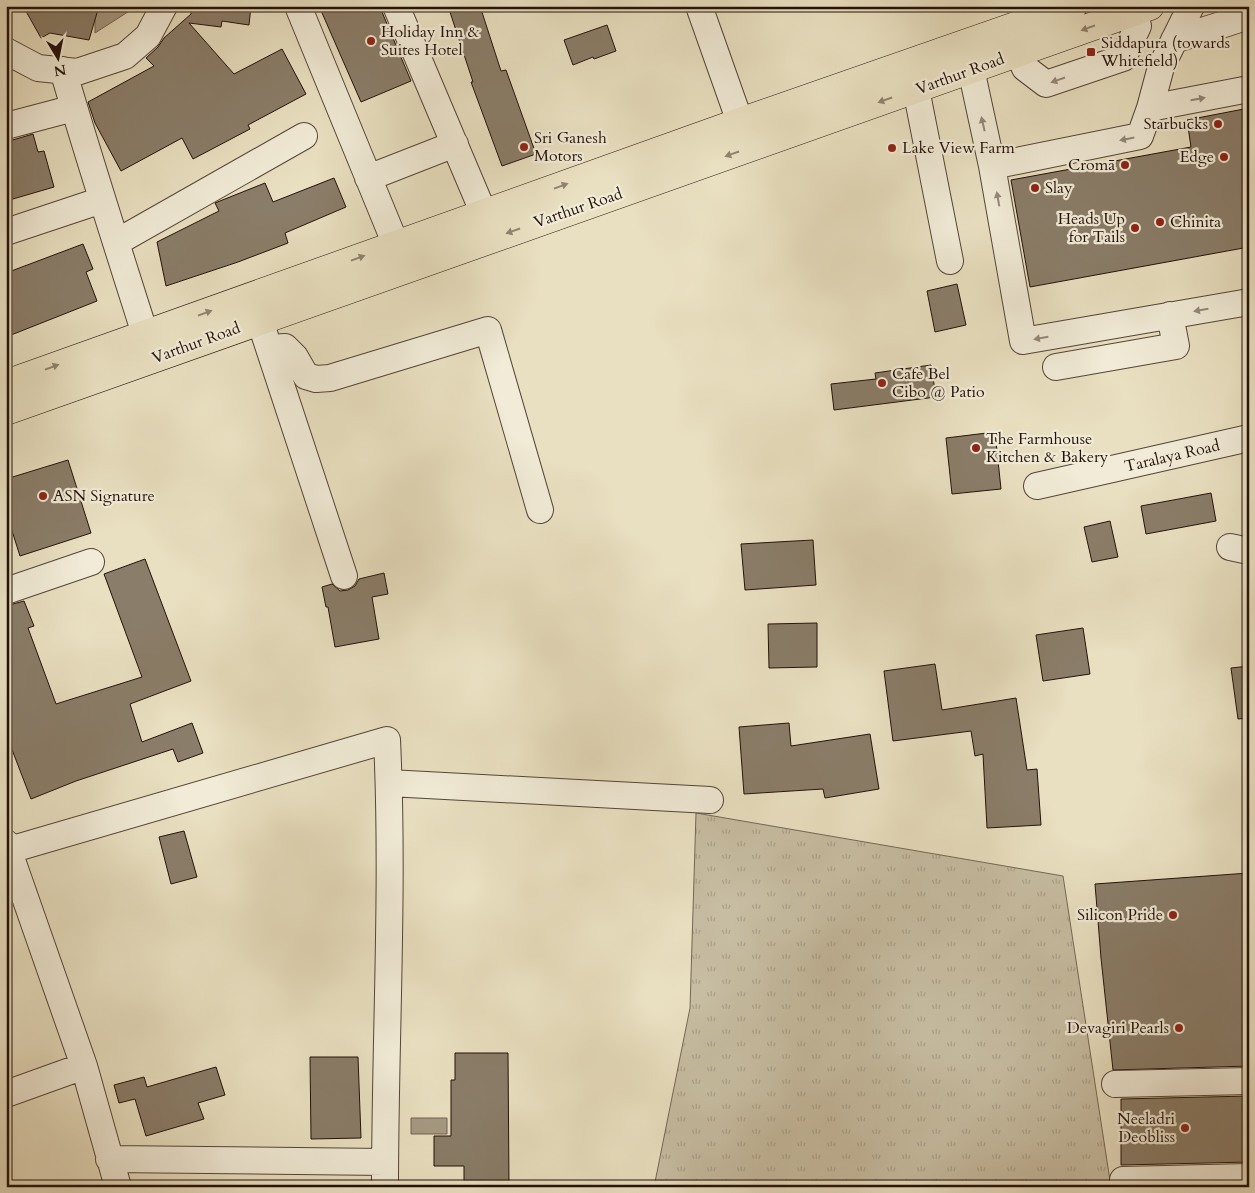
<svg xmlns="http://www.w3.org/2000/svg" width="1255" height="1193" font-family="Cardo,serif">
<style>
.grass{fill:url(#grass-tufts);stroke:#756756}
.water{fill:#a69a83;stroke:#726353}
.building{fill:#8a7d69;stroke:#23110a}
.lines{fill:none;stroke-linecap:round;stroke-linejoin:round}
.minor-casing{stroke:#544538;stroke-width:28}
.major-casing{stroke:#23110a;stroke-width:29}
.minor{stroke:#f1ebd7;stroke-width:26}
.major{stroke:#e9e0c1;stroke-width:28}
.oneway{fill:#90836f}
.oneway2{fill:#94897b}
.poi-dot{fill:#8f2418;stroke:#f1ebd7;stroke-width:2}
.labels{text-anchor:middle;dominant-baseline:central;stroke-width:4.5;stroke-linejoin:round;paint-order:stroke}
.poi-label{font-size:16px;fill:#23110a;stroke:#f1ebd7;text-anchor:start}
.street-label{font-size:16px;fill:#23110a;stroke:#f1ebd7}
</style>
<defs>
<pattern id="grass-tufts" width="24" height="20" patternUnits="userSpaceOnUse" patternTransform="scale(1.25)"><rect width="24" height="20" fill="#c7bda2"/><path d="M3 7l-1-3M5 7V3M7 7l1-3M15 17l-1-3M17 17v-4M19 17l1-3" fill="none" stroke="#aba18a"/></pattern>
</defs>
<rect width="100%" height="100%" fill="#e9e0c1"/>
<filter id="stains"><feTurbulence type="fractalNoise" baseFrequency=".004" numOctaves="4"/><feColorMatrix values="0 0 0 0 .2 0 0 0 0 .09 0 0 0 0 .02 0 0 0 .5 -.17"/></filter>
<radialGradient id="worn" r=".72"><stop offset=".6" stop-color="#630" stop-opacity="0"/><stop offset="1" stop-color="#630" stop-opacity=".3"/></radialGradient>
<path class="grass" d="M696 813 1063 876 1111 1187H654L690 1008Z"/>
<path class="water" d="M99 6H133L134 8 95 33V9Z
M411 1118H447V1134H411Z"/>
<path class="building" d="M23 6H99L89 40 50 33 41 38Z
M192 6H251L249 25 222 21 221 27 189 23 234 74 282 49 306 94 248 125 250 129 193 159 182 138 121 171 95 123 88 102 154 66 146 58 158 47 164 38 191 14Z
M319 6H381L382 12 411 81 361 102Z
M448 6H480L501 71 506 70 536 154 502 166 471 82H473Z
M607 25 616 51 594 59 593 57 573 65 564 40Z
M1249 108V247L1030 287 1011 180 1191 147 1187 120Z
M33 134 38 152 44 151 54 187 6 201V142Z
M334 178 346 207 285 233 288 243 238 262 166 286 157 242 219 211 215 203 265 183 273 202Z
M83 244 93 269 86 272 97 301 6 337V273Z
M957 284 966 325 935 332 927 291Z
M931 365 936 397 834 410 831 384 876 379 875 373Z
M995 432 1001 489 952 494 946 438Z
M68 460 91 533 20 556 6 512V479Z
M1211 493 1216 521 1146 534 1141 506Z
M1110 521 1118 557 1092 562 1084 527Z
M813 540 816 585 745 590 741 544Z
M145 559 191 681 130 704 142 742 192 723 203 753 178 762 173 749 76 781 31 799 6 734V606L24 601 34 626 28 628 56 704 142 677 104 574Z
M384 573 388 594 372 597 379 639 335 647 328 607H326L322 587 332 584 340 591 348 590 355 586 359 579Z
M817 623V667L769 668 768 624Z
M1083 628 1090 674 1043 681 1036 635Z
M935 664 942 710 1016 698 1027 770 1037 769 1041 825 987 828 983 754 975 756 971 731 893 741 884 671Z
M1249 666V718L1238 719 1231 668Z
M789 723 791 746 870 734 879 789 825 798 823 789 744 794 739 727Z
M184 831 197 877 171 884 159 837Z
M1249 873V1066L1113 1070 1101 958 1095 884Z
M455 1053H508L509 1187H464V1166H434V1136H451V1080H455Z
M310 1057H358L361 1138 311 1139Z
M216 1067 225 1095 198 1103 204 1119 146 1136 135 1099 119 1103 114 1085 144 1077 147 1087Z
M1249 1096V1162L1121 1165V1099Z"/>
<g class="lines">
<defs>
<path id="minor" d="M298 6 396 245
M396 6 484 214
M699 6 740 122
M1174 40 1249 16
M6 51 38 68 77 72 125 56 148 36 164 6
M1018 53 1025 68 1046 84 1123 58 1138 26 1135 11
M971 69 992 166 1140 136 1150 108 1161 67 1191 6
M63 70C89 159 117 246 145 334
M916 89 950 261
M1150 108 1249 89
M6 126 74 108
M992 166 1023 341 1249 302
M368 178 455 144
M6 232 102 200
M117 242 304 136
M264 333 344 576
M270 348 285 347 295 357 306 376 316 379 330 378 488 330 540 510
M1056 367 1176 346 1170 315
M1037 486 1249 438
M1230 547 1249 551
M6 591 91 562
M389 783 710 800
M6 843 84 1066 118 1187
M6 851 387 740C394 889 385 1038 385 1187
M1115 1084 1249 1081
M6 1094 84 1066
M109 1159 385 1162
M1123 1180 1249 1177"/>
<path id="major" d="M6 384 740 122 1073 6
M6 411 1150 6"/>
</defs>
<use href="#minor" class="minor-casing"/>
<use href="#major" class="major-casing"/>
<use href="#minor" class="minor"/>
<use href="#major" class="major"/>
</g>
<defs><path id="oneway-solid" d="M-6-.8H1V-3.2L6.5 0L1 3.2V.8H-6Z" transform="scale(1.25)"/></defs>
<g class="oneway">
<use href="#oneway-solid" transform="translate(1088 28) rotate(160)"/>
<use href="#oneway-solid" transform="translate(885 100) rotate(161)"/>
<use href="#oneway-solid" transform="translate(732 154) rotate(161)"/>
<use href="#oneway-solid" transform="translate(561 186) rotate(-20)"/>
<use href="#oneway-solid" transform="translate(513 231) rotate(161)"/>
<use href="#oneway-solid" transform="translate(358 258) rotate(-20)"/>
<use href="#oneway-solid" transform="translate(205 313) rotate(-20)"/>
<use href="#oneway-solid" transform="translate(52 367) rotate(-20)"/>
</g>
<g class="oneway2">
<use href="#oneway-solid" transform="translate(1058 80) rotate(161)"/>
<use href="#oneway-solid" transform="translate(1198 99) rotate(-10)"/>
<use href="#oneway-solid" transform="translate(983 124) rotate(-103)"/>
<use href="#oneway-solid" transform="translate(1127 139) rotate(169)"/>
<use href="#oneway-solid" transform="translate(998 199) rotate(-100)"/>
<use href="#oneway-solid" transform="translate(1201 310) rotate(170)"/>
<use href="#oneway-solid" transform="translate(1041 338) rotate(170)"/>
</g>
<g class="poi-dot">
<circle cx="371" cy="41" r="5"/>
<rect x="1086" y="47" width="10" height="10" rx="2.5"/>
<circle cx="1218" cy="124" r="5"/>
<circle cx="524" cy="147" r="5"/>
<circle cx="892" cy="148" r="5"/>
<circle cx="1224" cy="157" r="5"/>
<circle cx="1125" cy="165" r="5"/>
<circle cx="1035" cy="188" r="5"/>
<circle cx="1160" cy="222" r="5"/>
<circle cx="1135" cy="228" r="5"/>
<circle cx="882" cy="383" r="5"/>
<circle cx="976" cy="448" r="5"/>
<circle cx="43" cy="496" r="5"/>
<circle cx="1173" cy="915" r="5"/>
<circle cx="1179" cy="1028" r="5"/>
<circle cx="1185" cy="1128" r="5"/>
</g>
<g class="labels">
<g class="poi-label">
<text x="381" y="32">Holiday Inn &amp;<tspan x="381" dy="18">Suites Hotel</tspan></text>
<text x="1101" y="43">Siddapura (towards<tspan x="1101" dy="18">Whitefield)</tspan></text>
<text x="1208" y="124" text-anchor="end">Starbucks</text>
<text x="534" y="138">Sri Ganesh<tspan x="534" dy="18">Motors</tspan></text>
<text x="902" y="148">Lake View Farm</text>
<text x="1214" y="157" text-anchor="end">Edge</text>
<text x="1115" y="165" text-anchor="end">Cromā</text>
<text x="1045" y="188">Slay</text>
<text x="1125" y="219" text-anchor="end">Heads Up<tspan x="1125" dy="18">for Tails</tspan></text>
<text x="1170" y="222">Chinita</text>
<text x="892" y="374">Cafe Bel<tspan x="892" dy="18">Cibo @ Patio</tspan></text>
<text x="986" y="439">The Farmhouse<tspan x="986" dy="18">Kitchen &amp; Bakery</tspan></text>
<text x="53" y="496">ASN Signature</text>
<text x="1163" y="915" text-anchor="end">Silicon Pride</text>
<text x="1169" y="1028" text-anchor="end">Devagiri Pearls</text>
<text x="1175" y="1119" text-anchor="end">Neeladri<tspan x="1175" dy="18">Deobliss</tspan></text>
</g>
<g class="street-label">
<text transform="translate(960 74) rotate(-20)">Varthur Road</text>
<text transform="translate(578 208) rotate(-19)">Varthur Road</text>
<text transform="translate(196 343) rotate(-20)">Varthur Road</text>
<text transform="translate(1172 456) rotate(-13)">Taralaya Road</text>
</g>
</g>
<rect width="1255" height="1193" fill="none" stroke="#e9e0c1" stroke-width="25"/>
<rect x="8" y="8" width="1240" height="1178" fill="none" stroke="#23110a" stroke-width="2.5"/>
<rect x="12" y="12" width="1230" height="1168" fill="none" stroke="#23110a"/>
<g transform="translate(58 58) rotate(170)" stroke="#f1ebd7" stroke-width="4" paint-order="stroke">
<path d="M0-4L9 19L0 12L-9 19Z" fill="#23110a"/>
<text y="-8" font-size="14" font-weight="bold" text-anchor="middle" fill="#23110a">N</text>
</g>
<rect width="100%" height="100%" filter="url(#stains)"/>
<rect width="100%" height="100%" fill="url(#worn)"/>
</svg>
